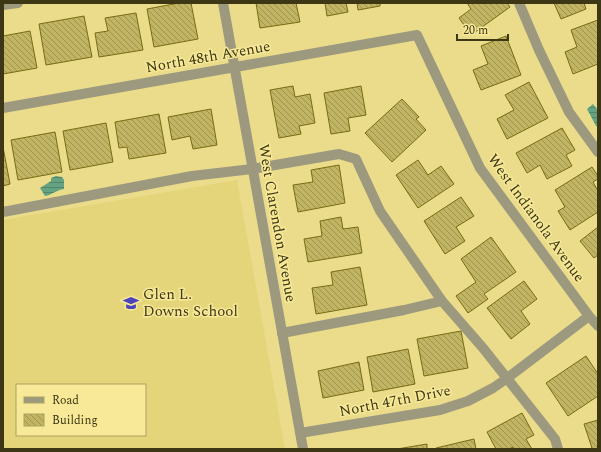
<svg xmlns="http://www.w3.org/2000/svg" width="601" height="452" font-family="Spectral,serif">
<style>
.built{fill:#e4d57a;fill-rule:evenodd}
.water{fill:url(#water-rules)}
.building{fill:url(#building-back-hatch);stroke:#786b10}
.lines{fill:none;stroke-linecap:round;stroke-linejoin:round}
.lane{stroke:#9d997f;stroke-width:10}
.street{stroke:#9d997f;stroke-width:10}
.labels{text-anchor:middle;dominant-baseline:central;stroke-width:3;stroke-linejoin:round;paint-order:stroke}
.street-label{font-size:15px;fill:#3d3715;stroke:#f7e997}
.poi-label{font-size:15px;fill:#3d3715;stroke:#f7e997;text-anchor:start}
</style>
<defs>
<pattern id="water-rules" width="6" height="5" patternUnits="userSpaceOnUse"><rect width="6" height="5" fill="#64a382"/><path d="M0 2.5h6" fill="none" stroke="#548669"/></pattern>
<pattern id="building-back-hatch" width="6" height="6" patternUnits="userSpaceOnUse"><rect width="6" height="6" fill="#c1b463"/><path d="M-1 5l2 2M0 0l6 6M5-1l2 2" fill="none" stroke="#9e9350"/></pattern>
</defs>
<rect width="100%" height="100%" fill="#eadc8a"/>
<path class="built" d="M237 180 285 449H3V220ZM17 385H145V435H17Z"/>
<path class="water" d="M593 104 598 110V127L596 126 587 109Z
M56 176 62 177 64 180V189C56 190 52 195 45 196L40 188 51 181V178Z"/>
<path class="building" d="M179 3H191L198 39 154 47 147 9Z
M256 3H296L300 22 260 28Z
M325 3H346L348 12 327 16Z
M357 3H380V6L358 10Z
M467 3H507L510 7 471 35 459 18 471 9Z
M554 3H584L586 9 561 19Z
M136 13 143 50 99 57 95 33 108 31 105 18Z
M84 16 92 57 46 65 39 24Z
M598 20V64L573 74 565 52 577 47 571 30Z
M30 31 37 68 3 74V36Z
M506 36 521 75 481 90 473 70 488 64 481 46Z
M529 82 548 118 507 139 497 119 514 110 505 95Z
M293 86 295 97 310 94 315 123 299 126 301 134 279 138 270 90Z
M361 86 366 115 348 118 350 131 331 134 324 93Z
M402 99 419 117 416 119 426 130 392 162 365 133Z
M211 109 217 145 193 149 190 136 172 140 168 117Z
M159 114 166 153 129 159 127 147 119 148 115 122Z
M106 123 113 162 70 170 63 131Z
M562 128 575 150 566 155 572 166 547 179 540 165 527 173 516 153Z
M55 132 62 172 18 180 11 140Z
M3 147 10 184 3 186Z
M418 160 428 175 441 166 454 184 418 208 396 175Z
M339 165 345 203 298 212 293 185 313 182 311 170Z
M592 167 598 176V179L593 182 598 191V212L570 230 558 211 565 207 555 190Z
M461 197 474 216 456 227 465 241 445 254 424 221Z
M341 217 343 229 358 227 362 253 308 262 304 239 322 236 320 221Z
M598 227V255L594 258 580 241Z
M491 237 516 272 484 294 488 299 468 313 456 296 476 282 461 259Z
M360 267 367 305 316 314 312 288 333 285 331 272Z
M524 281 537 299 521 311 530 324 511 339 487 308Z
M461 331 468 368 424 376 417 339Z
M408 349 415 384 373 392 367 357Z
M586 356 598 374V396L568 416 546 383Z
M359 362 364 390 323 398 318 371Z
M522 413 534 435 526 439 532 449H514L513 447 509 449H496L487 432Z
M598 420V449H588L592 448 584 424Z
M474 439 476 449H436V448Z
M427 444V449H397Z"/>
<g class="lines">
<path class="lane" d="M519 3 539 50 569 112 598 152
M3 5 18 3
M3 212 192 176 252 169 339 154 356 159 380 211 442 301 483 348 555 439 558 449
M282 333 404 310 442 301"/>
<path class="street" d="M223 3 303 449
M3 108 417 35 480 168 589 316 598 326
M300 433 440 410 468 401 493 388 506 379 589 316"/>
</g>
<defs>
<symbol id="school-bare" viewBox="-9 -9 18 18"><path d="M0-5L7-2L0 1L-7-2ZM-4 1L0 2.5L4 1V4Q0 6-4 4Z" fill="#4c44bb" stroke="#f7e997" stroke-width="2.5" paint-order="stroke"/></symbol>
</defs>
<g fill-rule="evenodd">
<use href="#school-bare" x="120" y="292" width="22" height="22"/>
</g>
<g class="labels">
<g class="street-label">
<text transform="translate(208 57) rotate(-10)">North 48th Avenue</text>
<text transform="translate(536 218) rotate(54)">West Indianola Avenue</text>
<text transform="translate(277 223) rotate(80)">West Clarendon Avenue</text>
<text transform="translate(395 401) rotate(-11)">North 47th Drive</text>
</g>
<g class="poi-label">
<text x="143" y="294">Glen L.<tspan x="143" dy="17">Downs School</tspan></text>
</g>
</g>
<rect width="601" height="452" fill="none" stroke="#3d3715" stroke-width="8"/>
<rect x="16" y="384" width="130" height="52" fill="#f7e997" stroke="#ada263"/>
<rect x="24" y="397" width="20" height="6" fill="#9d997f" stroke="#ada263"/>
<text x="52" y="404" font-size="12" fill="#3d3715">Road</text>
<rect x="24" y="414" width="20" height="12" fill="url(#building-back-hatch)" stroke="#ada263"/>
<text x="52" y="424" font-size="12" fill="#3d3715">Building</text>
<path d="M457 34v6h51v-6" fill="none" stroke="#3d3715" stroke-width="2"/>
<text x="463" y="34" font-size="12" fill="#3d3715" stroke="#f7e997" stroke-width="3" paint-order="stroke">20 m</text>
</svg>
